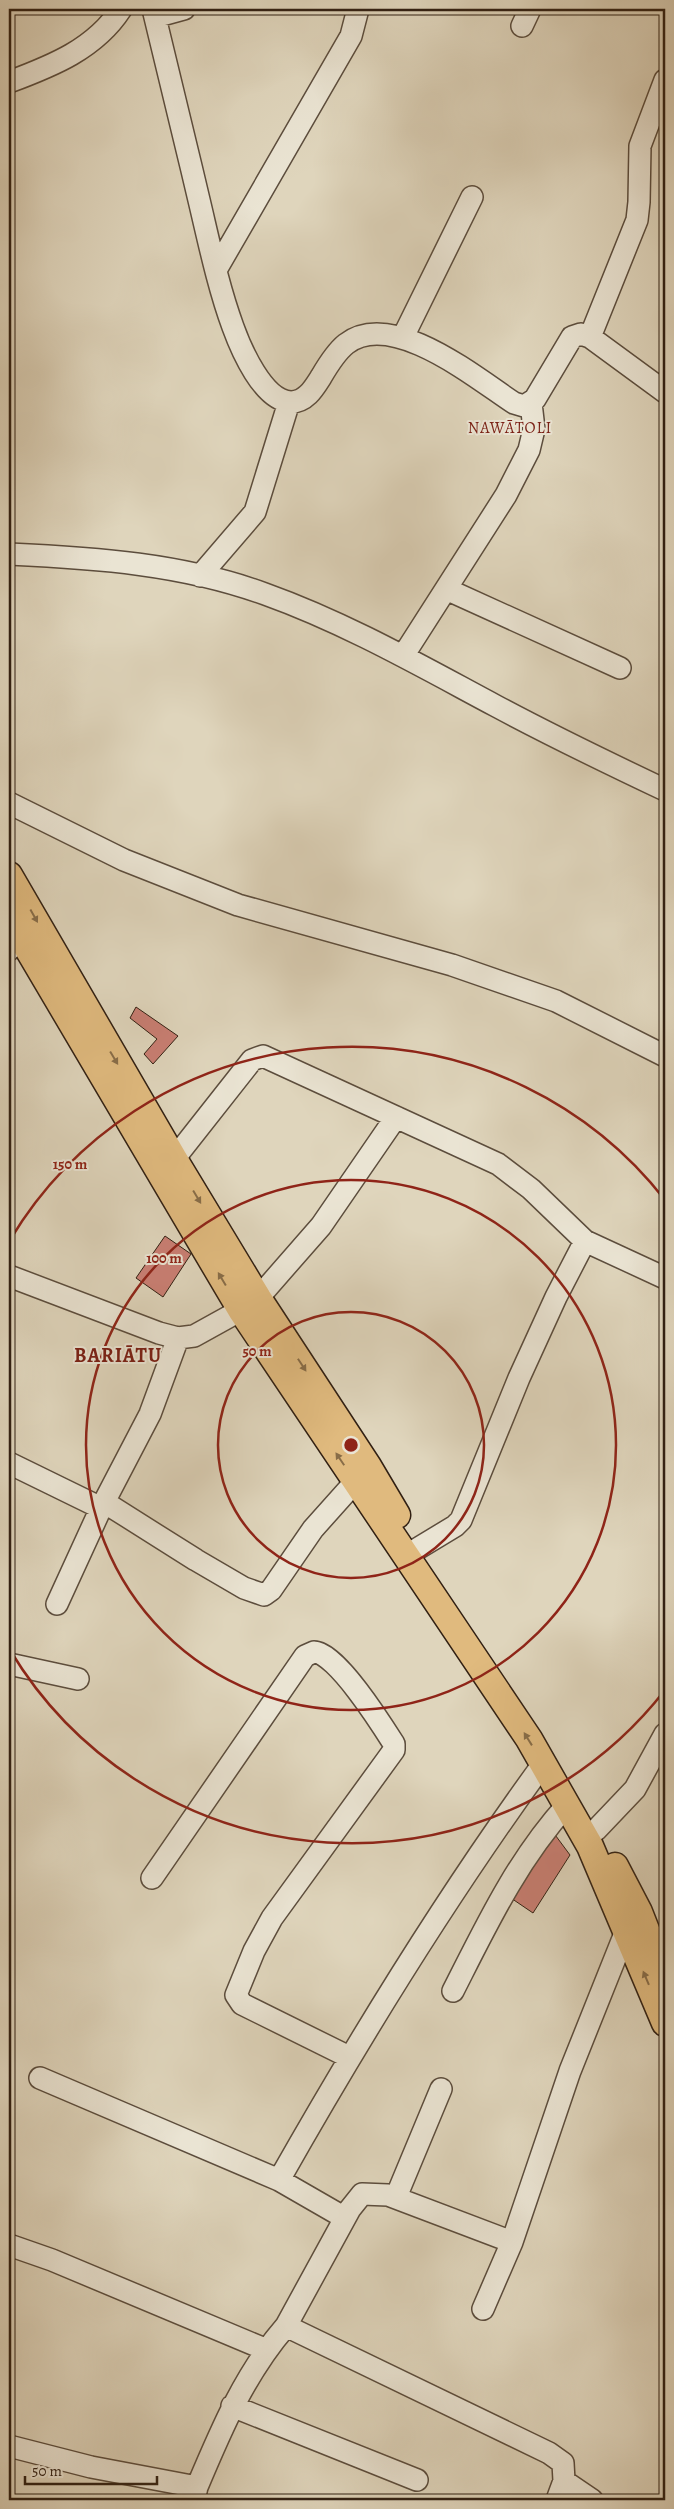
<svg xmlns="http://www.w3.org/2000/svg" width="674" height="2509" font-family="Alegreya,serif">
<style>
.building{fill:#ca7f74;stroke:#312013}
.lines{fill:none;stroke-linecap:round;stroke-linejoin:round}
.minor-casing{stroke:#5c4d3d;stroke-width:24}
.major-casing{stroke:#312013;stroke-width:29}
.minor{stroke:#eae4d3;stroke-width:21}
.major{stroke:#e0ba7e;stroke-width:26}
.oneway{fill:#886d48}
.ring{fill:none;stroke:#8f2418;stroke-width:2.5}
.labels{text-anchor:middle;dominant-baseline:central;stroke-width:4;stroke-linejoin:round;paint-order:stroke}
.neighbourhood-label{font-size:16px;letter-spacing:1px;fill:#7a1f14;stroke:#eae4d3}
.district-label{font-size:20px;font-weight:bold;letter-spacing:1px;fill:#7a1f14;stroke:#eae4d3}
.centre{fill:#8f2418;stroke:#eae4d3;stroke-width:2.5}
.ring-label{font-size:15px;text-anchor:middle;font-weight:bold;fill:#8f2418;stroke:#eae4d3;stroke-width:4;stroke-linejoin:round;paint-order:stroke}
</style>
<rect width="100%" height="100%" fill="#dfd5bc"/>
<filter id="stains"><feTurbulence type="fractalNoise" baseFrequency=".004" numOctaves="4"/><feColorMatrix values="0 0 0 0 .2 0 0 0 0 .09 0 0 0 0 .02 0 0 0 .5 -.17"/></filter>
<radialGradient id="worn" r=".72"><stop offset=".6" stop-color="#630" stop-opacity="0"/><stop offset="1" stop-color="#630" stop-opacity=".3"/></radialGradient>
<path class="building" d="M136 1007 178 1036 153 1064 144 1054 157 1039 130 1018Z
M165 1236 191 1254 163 1297 136 1278Z
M550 1828 570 1855 533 1913 505 1894Z"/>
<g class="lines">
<defs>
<path id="minor" d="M153 9C168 72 184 136 199 200 209 242 218 286 233 327 241 349 263 401 291 402 306 402 314 388 321 377 328 365 336 352 346 344 392 308 477 379 514 403L524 406 535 399 572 337 581 334 590 337 665 392
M155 17 184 9
M522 26 530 9
M9 82C52 66 95 49 121 9
M216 270 351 36 358 9
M403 337 472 197
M590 337 637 220 639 202 640 146 665 80
M9 554C95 558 183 564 265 594 346 623 421 666 496 706 552 736 608 763 665 790
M200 576 255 512 289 402
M446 589 620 668
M403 656 506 495 529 450 534 429 531 403
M9 803 124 860 238 905 452 965 556 1001 665 1056
M9 950 19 934
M174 1159 252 1060 263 1056 498 1164 531 1189 585 1241 665 1278
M9 1276 159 1333 178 1338 194 1336 241 1310 258 1298 321 1226 396 1117
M9 1463 101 1508
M104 1502 196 1560 244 1588 264 1595 271 1590 313 1529 355 1482
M417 1549 455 1526 461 1520 519 1378 556 1297 585 1241
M57 1604 101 1508 150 1414 178 1338
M9 1664 78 1679
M596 1830 635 1789 665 1734
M152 1878 305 1656 314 1652C336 1652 382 1725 394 1744V1750L272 1918 254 1951 236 1995 242 2004 349 2057
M453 1991C486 1926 517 1860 567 1805
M40 2078 279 2180 345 2218
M279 2180C360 2037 446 1897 543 1764
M396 2197 441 2089
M9 2245 52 2260 267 2350
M483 2309 512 2242
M286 2326 549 2453 563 2463 564 2481 592 2500
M232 2406 417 2480
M9 2446 91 2467 197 2487
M194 2500 197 2487C221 2430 245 2373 286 2326L350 2209 362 2194 388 2195 512 2242 570 2071 626 1931
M557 2500 564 2481"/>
<path id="major" d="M9 875 174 1159 258 1298 368 1466 397 1515
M9 917 241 1310 529 1739 590 1846 665 2023
M615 1866 639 1912 665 1978"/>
</defs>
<use href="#minor" class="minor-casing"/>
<use href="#major" class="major-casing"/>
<use href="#minor" class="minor"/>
<use href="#major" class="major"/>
</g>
<defs><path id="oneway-solid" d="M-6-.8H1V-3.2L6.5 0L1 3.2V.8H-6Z" transform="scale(1.25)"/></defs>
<g class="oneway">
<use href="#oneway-solid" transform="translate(34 916) rotate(61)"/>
<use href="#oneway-solid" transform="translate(114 1058) rotate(59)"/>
<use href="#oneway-solid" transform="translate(197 1197) rotate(59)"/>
<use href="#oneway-solid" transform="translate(222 1279) rotate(-121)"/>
<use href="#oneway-solid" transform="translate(302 1365) rotate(57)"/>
<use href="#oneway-solid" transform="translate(340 1459) rotate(-124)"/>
<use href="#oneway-solid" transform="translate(528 1739) rotate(-122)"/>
<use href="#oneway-solid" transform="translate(646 1978) rotate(-113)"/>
</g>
<g class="ring">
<circle cx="351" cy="1445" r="133"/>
<circle cx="351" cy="1445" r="265"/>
<path d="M665 1690A398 398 0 0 1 10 1650M10 1240A398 398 0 0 1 665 1200"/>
</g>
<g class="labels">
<g class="neighbourhood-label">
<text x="510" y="428">NAWĀTOLI</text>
</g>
<g class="district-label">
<text x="118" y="1355">BARIĀTU</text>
</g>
</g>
<circle cx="351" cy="1445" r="8" class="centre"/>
<g class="ring-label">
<text x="70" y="1169">150 m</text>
<text x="164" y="1263">100 m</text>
<text x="257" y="1356">50 m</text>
</g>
<rect width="674" height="2509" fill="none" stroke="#dfd5bc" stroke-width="30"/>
<rect x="10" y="10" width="654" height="2489" fill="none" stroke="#312013" stroke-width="2.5"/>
<rect x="15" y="15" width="644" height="2479" fill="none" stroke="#312013"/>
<path d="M25 2476v8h132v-8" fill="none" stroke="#312013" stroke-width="2.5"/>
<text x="32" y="2476" font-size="15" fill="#312013" stroke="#eae4d3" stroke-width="4" paint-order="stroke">50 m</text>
<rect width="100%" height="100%" filter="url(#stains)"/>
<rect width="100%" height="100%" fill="url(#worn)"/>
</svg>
